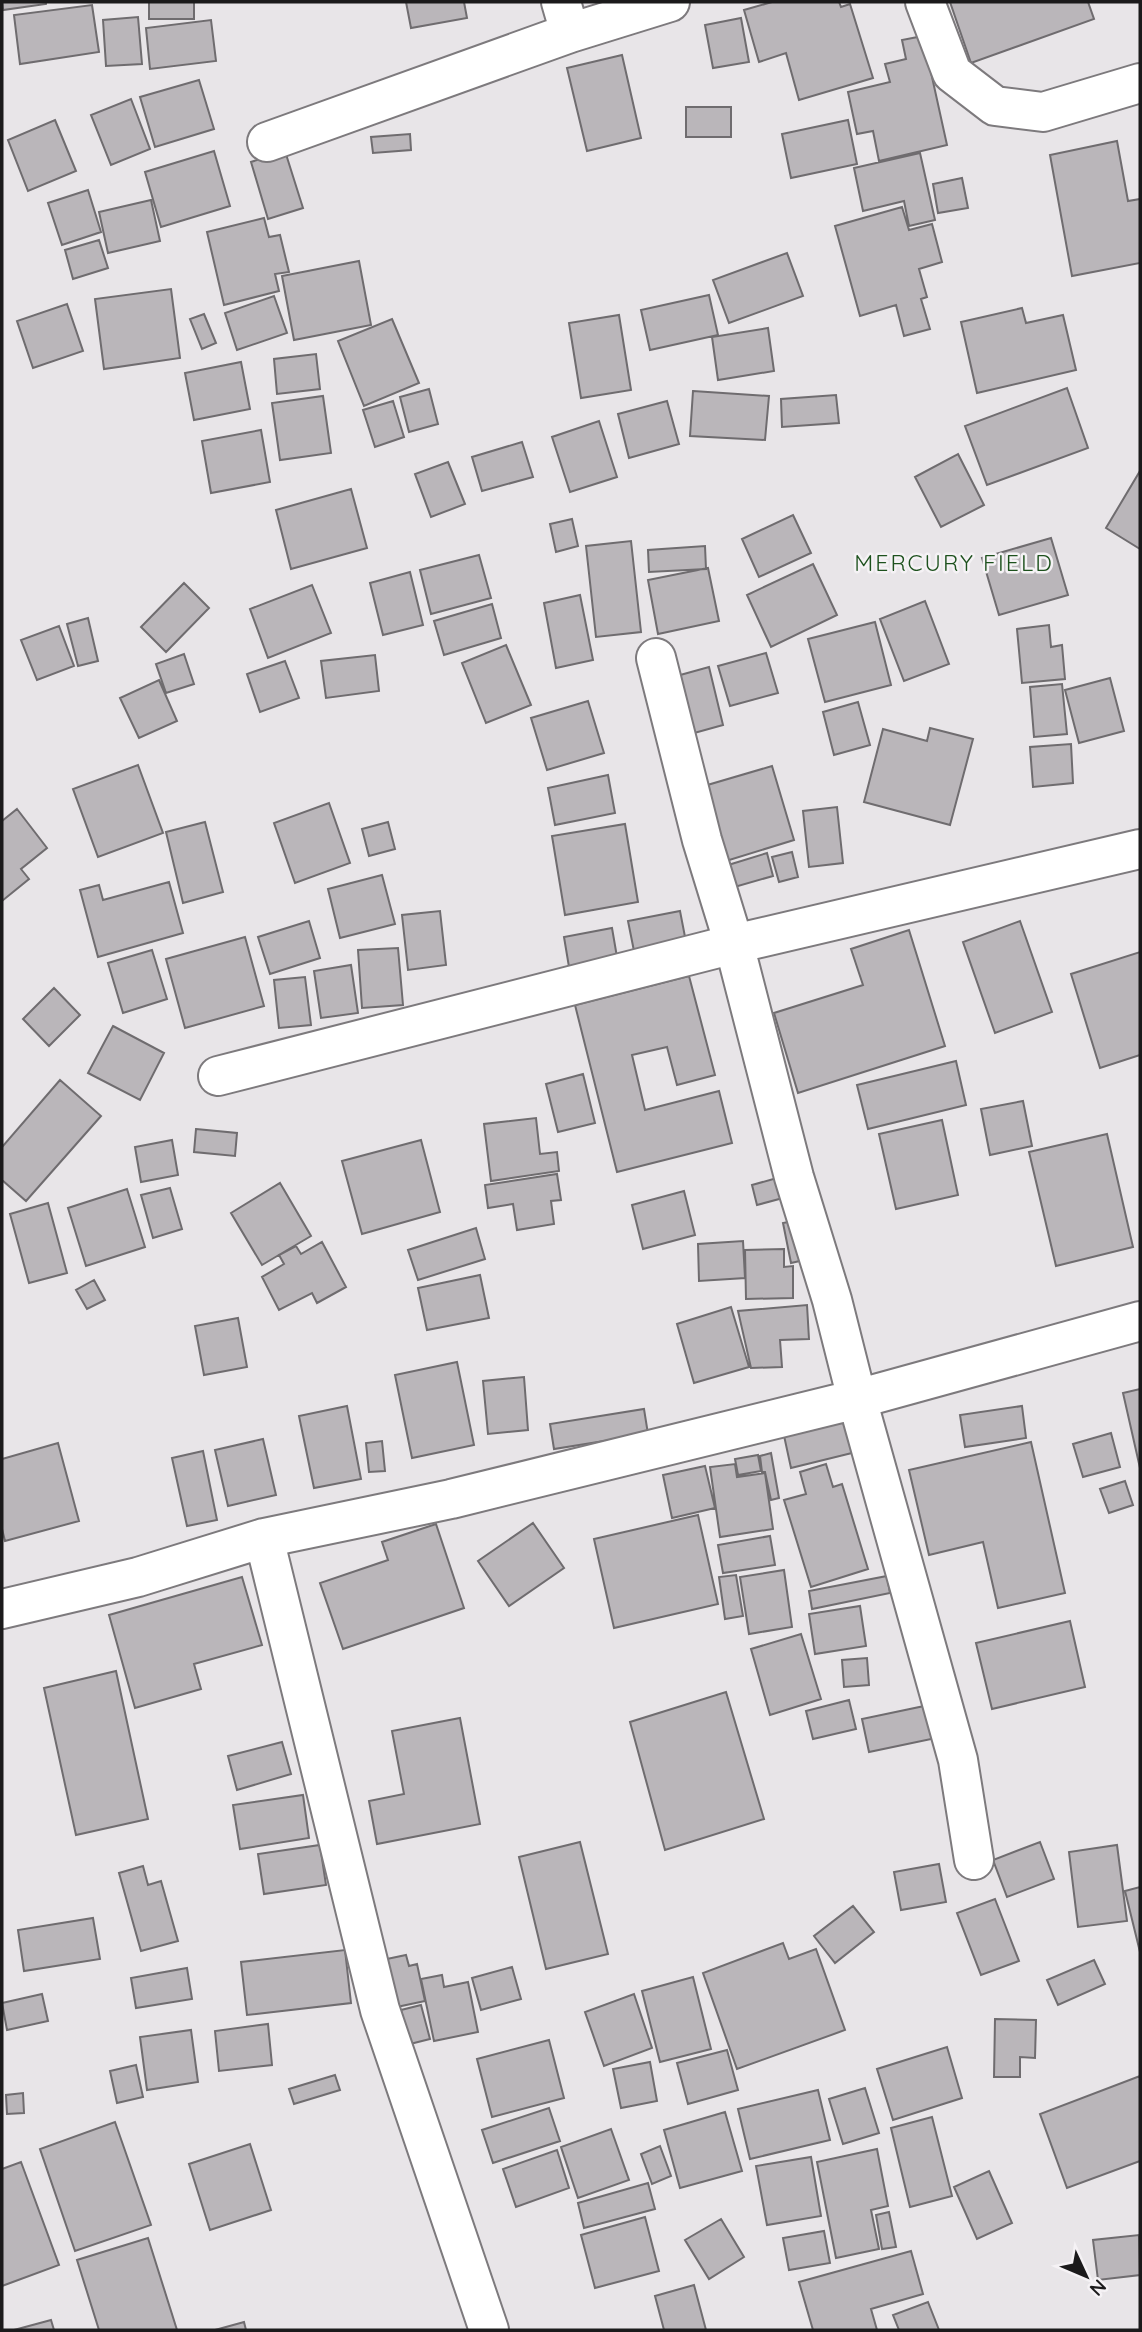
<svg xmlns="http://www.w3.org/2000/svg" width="1142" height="2332" font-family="Quicksand,sans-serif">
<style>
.building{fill:#bab6ba;stroke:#6f6c6f;stroke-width:2}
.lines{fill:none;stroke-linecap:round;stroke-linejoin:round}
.minor-casing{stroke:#7d7a7d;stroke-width:42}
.minor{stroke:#fff;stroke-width:38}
.labels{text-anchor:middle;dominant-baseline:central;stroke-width:5;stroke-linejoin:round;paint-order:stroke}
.neighbourhood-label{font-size:23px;letter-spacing:2px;fill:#1d511d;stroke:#f5f2f5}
</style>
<rect width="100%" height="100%" fill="#e8e5e8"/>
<path class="building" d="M2 2H46V4L3 10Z
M149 2H194V19H149Z
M406 2H464L467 18 411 28Z
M772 2H839L841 7 850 4 873 78 799 100 786 53 759 62 744 10Z
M950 2H1088L1094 19 971 63Z
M92 5 99 52 20 64 14 15Z
M138 17 142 64 106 66 103 20Z
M741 18 749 62 713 68 705 25Z
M211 20 216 61 150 69 146 28Z
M923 36 947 145 879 161 873 131 857 134 848 92 890 82 885 64 906 59 902 40Z
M622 55 641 138 587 151 567 68Z
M199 80 214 129 155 147 140 97Z
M131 99 150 149 111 165 91 115Z
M686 107H731V137H686Z
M55 120 76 171 28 191 8 140Z
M848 120 857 164 791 178 782 134Z
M410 134 411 150 373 153 371 137Z
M1117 141 1128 201 1140 199V263L1072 276 1050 155Z
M214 151 230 206 161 227 145 172Z
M285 151 303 208 268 219 251 162Z
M920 153 935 220 909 226 904 201 863 211 854 168Z
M962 178 968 208 938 213 933 184Z
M88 190 101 232 62 245 48 203Z
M151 200 160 241 108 253 99 212Z
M902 207 909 230 932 224 942 262 919 269 927 297 921 299 930 329 904 336 896 305 860 316 835 226Z
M264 218 269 237 280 235 289 272 275 274 279 291 224 305 207 232Z
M99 240 108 268 73 279 65 250Z
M787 253 803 296 729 323 713 280Z
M359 261 371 325 294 340 282 276Z
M171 289 180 358 104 369 95 299Z
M709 295 718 335 650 350 641 310Z
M274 296 287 333 237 350 225 313Z
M67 304 83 351 33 368 17 321Z
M1022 308 1026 323 1063 315 1076 370 977 393 961 322Z
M204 314 216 343 202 349 190 319Z
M619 315 631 390 581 398 569 323Z
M392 319 419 383 364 406 338 341Z
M768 328 774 371 718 380 712 337Z
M316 354 320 389 277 394 274 359Z
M241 362 250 409 194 420 185 373Z
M1067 388 1088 448 987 485 965 426Z
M429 389 438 424 409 432 400 397Z
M693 391 769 396 765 440 690 436Z
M836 395 839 423 782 427 781 399Z
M323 396 331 453 280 460 272 403Z
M393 401 404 437 375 447 363 410Z
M667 401 679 444 629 458 618 414Z
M599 421 617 477 570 492 552 437Z
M261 430 270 482 211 493 202 441Z
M522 442 533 477 482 491 472 457Z
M958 454 984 505 941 527 915 477Z
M448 462 465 504 431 517 415 474Z
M1140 471V549L1106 528Z
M351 489 367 548 291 569 276 510Z
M793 515 811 553 759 577 742 539Z
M572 519 578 546 556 552 550 524Z
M1051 538 1068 595 999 615 982 558Z
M631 541 641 632 596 637 586 546Z
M705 546 706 569 649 572 648 550Z
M479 555 491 598 431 614 420 570Z
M813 564 837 615 771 647 747 595Z
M708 568 719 621 658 634 648 580Z
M410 572 423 625 383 635 370 583Z
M184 583 209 608 166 652 141 627Z
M312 585 331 633 268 658 250 609Z
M580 595 593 660 556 668 544 603Z
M925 601 949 664 904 681 880 619Z
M492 604 501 638 444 655 434 621Z
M88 618 98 661 78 666 67 624Z
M875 622 891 685 825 702 808 639Z
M1049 625 1051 647 1062 645 1065 679 1022 683 1017 629Z
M59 626 74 666 37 680 21 640Z
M506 645 531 705 486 723 462 663Z
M766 653 778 693 730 706 718 666Z
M184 654 194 684 166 693 156 664Z
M375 655 379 691 326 698 321 661Z
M285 661 299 698 260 712 247 674Z
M709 667 723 725 687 735 673 677Z
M1110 678 1124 731 1079 743 1065 690Z
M159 680 177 721 139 738 120 698Z
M1062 684 1067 734 1034 737 1030 687Z
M588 701 604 753 547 770 531 718Z
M858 702 870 745 834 755 823 712Z
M930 728 973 739 950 825 864 802 883 729 927 741Z
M1071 744 1073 783 1033 787 1030 747Z
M138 765 163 833 98 857 73 789Z
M772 766 794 840 726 861 704 786Z
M608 775 615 813 555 825 548 788Z
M329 803 350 863 295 883 274 823Z
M837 807 843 863 809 867 803 811Z
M17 809 47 848 21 869 29 879 2 901V821Z
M205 822 223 892 183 903 166 832Z
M388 822 395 849 369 856 362 829Z
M625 824 638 902 565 915 552 836Z
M792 852 798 877 779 882 772 857Z
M767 853 773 876 731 888 725 866Z
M382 875 395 924 340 938 328 889Z
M169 882 183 933 98 957 80 890 99 885 103 900Z
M440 911 446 965 408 970 402 915Z
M680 911 686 942 634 951 628 921Z
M309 921 320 958 270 974 258 937Z
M1020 921 1052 1012 995 1033 963 942Z
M612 928 617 957 569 967 564 937Z
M909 930 945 1046 798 1093 774 1013 863 985 851 949Z
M245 937 264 1006 185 1028 166 959Z
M398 948 403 1005 362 1008 358 950Z
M152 950 167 999 123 1013 108 963Z
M1140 952V1055L1100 1068 1071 974Z
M351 965 358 1013 321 1018 314 971Z
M689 976 715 1075 677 1085 667 1047 632 1055 645 1110 719 1091 732 1143 617 1172 575 1005Z
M305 977 311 1025 279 1028 274 980Z
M54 988 80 1015 49 1046 23 1019Z
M113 1026 164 1053 140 1100 88 1073Z
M956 1061 966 1105 868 1129 857 1085Z
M583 1074 595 1123 558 1132 546 1084Z
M60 1080 101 1116 26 1201 2 1180V1147Z
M1023 1101 1032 1146 990 1155 981 1109Z
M536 1118 540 1154 557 1152 559 1171 491 1181 484 1124Z
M942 1120 958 1195 896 1209 879 1134Z
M196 1129 237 1133 235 1156 194 1152Z
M1107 1134 1133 1247 1056 1266 1029 1152Z
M172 1140 178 1175 141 1182 135 1147Z
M421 1140 440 1212 362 1234 342 1161Z
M557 1174 561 1200 551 1201 554 1224 517 1230 513 1204 488 1208 485 1185Z
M777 1178 783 1198 757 1205 752 1185Z
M280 1183 311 1236 262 1265 231 1213Z
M170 1188 182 1229 153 1238 141 1195Z
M127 1189 145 1247 86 1266 68 1208Z
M684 1191 695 1235 643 1249 632 1205Z
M48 1203 67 1273 29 1283 10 1214Z
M804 1219 813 1258 791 1263 783 1223Z
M476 1228 485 1259 418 1280 408 1250Z
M743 1241 745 1278 699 1281 698 1244Z
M322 1242 346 1287 317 1303 312 1293 279 1310 262 1277 284 1264 279 1255 296 1246 301 1254Z
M784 1249V1267L793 1266V1298L746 1299 745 1250Z
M480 1275 489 1318 427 1330 418 1288Z
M94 1280 105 1300 87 1309 76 1290Z
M807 1305 809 1339 780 1340 782 1367 751 1368 738 1311Z
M731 1307 749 1367 694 1383 677 1324Z
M238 1318 247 1367 204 1375 195 1326Z
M457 1362 474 1445 412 1458 395 1375Z
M524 1377 528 1430 488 1434 483 1381Z
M1140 1389V1468L1123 1393Z
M347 1406 361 1479 314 1488 299 1416Z
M1022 1406 1026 1438 965 1447 960 1415Z
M644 1409 648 1434 554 1449 550 1424Z
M847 1415 856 1452 791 1468 783 1431Z
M1111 1433 1120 1467 1083 1477 1073 1444Z
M263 1439 276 1495 228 1506 215 1450Z
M382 1441 385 1471 369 1472 366 1443Z
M1031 1442 1065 1593 998 1608 983 1542 929 1555 909 1470Z
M58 1443 79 1521 5 1541 2 1529V1459Z
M203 1451 217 1520 187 1526 172 1458Z
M771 1453 779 1498 771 1500 765 1472H762L760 1456Z
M758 1455 761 1471 738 1475 735 1459Z
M735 1464 737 1477 765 1473 773 1529 720 1537 710 1467Z
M826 1464 833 1487 842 1484 868 1569 811 1587 784 1500 806 1494 800 1472Z
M705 1466 715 1508 672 1518 663 1475Z
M1125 1481 1133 1505 1109 1513 1100 1489Z
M698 1515 718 1604 614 1628 594 1539Z
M533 1523 564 1568 509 1606 478 1561Z
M436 1524 464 1608 343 1649 320 1583 388 1560 382 1542Z
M770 1536 775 1565 723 1573 718 1545Z
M784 1570 792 1627 749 1634 740 1577Z
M736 1575 743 1616 725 1619 719 1577Z
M887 1576 890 1593 812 1609 809 1591Z
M242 1577 262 1645 194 1664 201 1689 135 1708 109 1615Z
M860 1606 866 1646 815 1654 809 1614Z
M1070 1621 1085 1687 992 1709 976 1643Z
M801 1634 821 1699 770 1715 751 1649Z
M867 1658 869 1685 844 1687 842 1660Z
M116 1671 148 1819 76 1835 44 1688Z
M726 1692 764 1819 665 1850 630 1722Z
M849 1700 856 1729 813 1739 806 1711Z
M929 1705 936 1738 869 1752 862 1719Z
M460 1718 480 1824 377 1844 369 1801 404 1794 392 1731Z
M282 1742 291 1774 237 1790 228 1756Z
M303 1795 309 1838 240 1849 233 1805Z
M580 1842 608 1954 546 1969 519 1857Z
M1040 1842 1054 1879 1007 1897 993 1860Z
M320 1845 326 1885 264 1894 258 1854Z
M1117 1845 1127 1921 1078 1927 1069 1852Z
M939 1864 946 1902 901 1910 894 1872Z
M143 1866 148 1885 161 1881 178 1941 141 1951 119 1873Z
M1140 1887V1952L1125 1891Z
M995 1899 1019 1961 981 1975 957 1913Z
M853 1906 874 1932 835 1963 814 1936Z
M93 1918 100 1959 24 1971 18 1930Z
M783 1943 789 1959 816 1949 845 2030 737 2069 703 1973Z
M345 1950 351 2003 247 2015 241 1962Z
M406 1955 409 1966 417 1964 425 2001 392 2008 382 1960Z
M1094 1960 1105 1984 1058 2005 1047 1980Z
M512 1967 521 1999 481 2010 472 1978Z
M187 1968 192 1999 136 2008 131 1978Z
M442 1975 444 1987 468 1982 478 2032 434 2041 421 1979Z
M693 1977 711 2049 660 2062 642 1991Z
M42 1994 48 2021 7 2030 2 2003Z
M634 1994 652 2048 604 2066 585 2012Z
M421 2005 430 2039 410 2044 401 2010Z
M995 2019 1036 2020 1035 2058 1020 2057V2077H994Z
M268 2024 272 2065 219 2071 215 2031Z
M191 2030 198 2082 147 2090 140 2037Z
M549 2040 564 2098 492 2117 477 2059Z
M947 2047 962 2098 893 2120 877 2069Z
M727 2050 738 2090 688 2104 677 2063Z
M650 2062 657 2101 621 2108 613 2069Z
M136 2065 143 2097 117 2103 110 2071Z
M335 2075 340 2090 294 2104 289 2089Z
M1140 2076V2161L1067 2188 1040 2114Z
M865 2088 879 2133 843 2144 829 2099Z
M818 2090 830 2140 750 2159 738 2109Z
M23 2093 24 2113 7 2114 6 2095Z
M549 2108 560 2141 493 2163 482 2130Z
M725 2112 742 2171 680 2188 664 2130Z
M932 2117 952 2196 910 2207 891 2128Z
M115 2122 151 2225 75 2251 40 2149Z
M611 2129 629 2180 578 2198 561 2147Z
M250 2144 271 2210 210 2230 189 2164Z
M660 2146 671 2176 652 2184 641 2154Z
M877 2149 888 2206 871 2210 879 2249 836 2258 817 2162Z
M557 2150 569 2188 516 2207 503 2169Z
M811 2157 821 2216 767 2225 756 2166Z
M21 2162 59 2265 2 2286V2169Z
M989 2171 1012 2223 977 2239 954 2187Z
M648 2183 655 2209 584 2228 578 2203Z
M889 2212 896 2247 882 2249 876 2215Z
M645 2217 659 2271 595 2288 581 2235Z
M721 2219 744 2257 709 2279 685 2240Z
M824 2231 830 2263 789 2270 783 2238Z
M1139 2235 1140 2275 1098 2280 1093 2240Z
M148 2238 177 2330H99L77 2260Z
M911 2251 923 2294 871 2309 877 2330H813L799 2282Z
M694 2285 706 2330H664L655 2296Z
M928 2302 939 2330H899L893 2315Z
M51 2320 54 2330H14Z
M244 2322 246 2330H215Z"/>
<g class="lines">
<defs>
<path id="minor" d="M561 2 570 33
M925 2 952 73 995 106 1043 112 1140 83
M267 142 570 33 670 2
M656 658 702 840 734 944 1140 849
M218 1076 734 944 794 1177 832 1300 857 1399 958 1760 974 1860
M264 1538 380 2010 489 2330
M2 1609 138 1577 264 1538 451 1499 857 1399 1140 1321"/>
</defs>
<use href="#minor" class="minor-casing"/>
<use href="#minor" class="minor"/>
</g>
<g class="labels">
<g class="neighbourhood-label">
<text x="954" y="562">MERCURY FIELD</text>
</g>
</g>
<rect width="1142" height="2332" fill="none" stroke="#1b1a1b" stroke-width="7"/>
<g transform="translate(1086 2276) rotate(134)" stroke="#f5f2f5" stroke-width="5" paint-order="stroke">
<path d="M0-5L12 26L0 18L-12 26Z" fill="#1b1a1b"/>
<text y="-10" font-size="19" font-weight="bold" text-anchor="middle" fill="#1b1a1b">N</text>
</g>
</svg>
